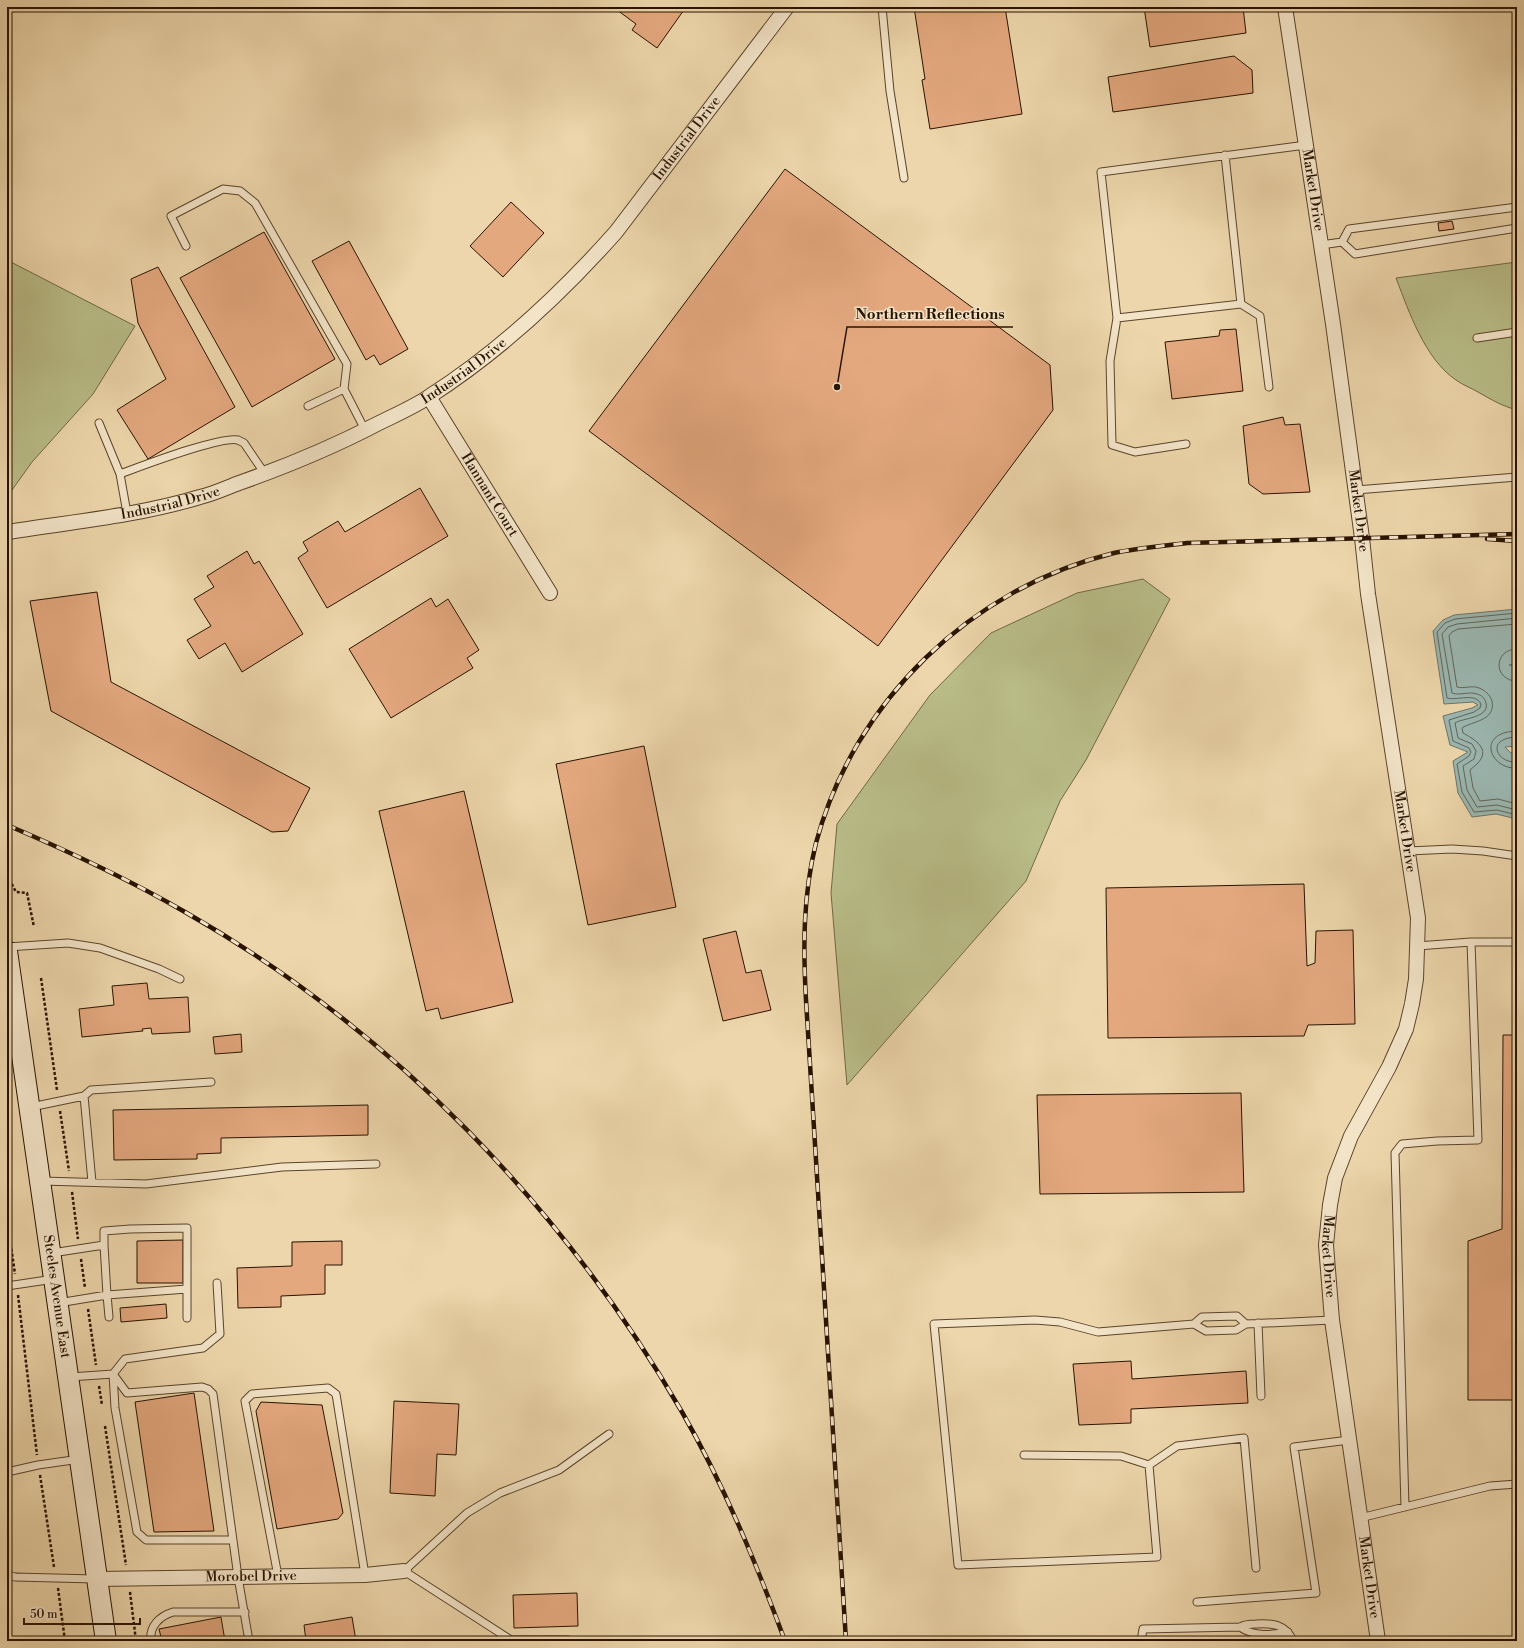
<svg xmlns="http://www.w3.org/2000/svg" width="1524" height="1648" font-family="'Libre Bodoni',serif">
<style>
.green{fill:#b9bd88;stroke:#716844}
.water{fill:#9bb7b1;stroke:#6d756a}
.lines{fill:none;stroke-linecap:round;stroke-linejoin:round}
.shore{stroke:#626558;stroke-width:1}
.building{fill:#e4a87f;stroke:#291300}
.service-casing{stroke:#5a442b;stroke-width:9}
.minor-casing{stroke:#5a442b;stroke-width:16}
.secondary-casing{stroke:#291300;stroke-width:22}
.path{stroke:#291300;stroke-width:2.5;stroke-dasharray:3 2;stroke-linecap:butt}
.service{stroke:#f3e4c8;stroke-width:7}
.minor{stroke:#f3e4c8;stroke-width:14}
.secondary{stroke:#f3e4c8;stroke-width:20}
.rail-casing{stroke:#291300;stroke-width:4.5}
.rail{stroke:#f3e4c8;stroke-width:3;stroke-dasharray:9;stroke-linecap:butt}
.labels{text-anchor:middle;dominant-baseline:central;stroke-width:3;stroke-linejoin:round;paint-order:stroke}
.street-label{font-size:14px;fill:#291300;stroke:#f3e4c8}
.leader{fill:none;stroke:#291300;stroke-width:1.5}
.callout-dot{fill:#291300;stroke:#f3e4c8;stroke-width:1.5}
.callout-label{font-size:15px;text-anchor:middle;font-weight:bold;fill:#291300;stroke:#f3e4c8;stroke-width:3;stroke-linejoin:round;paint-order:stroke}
</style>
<rect width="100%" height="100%" fill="#edd6ab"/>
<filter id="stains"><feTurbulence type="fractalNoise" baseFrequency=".005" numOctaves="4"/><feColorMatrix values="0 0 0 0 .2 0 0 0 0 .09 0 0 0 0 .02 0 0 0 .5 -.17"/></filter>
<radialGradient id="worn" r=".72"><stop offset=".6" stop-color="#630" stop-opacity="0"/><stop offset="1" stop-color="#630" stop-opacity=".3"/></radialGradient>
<path class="green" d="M7 260 135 326 93 394 32 462 7 497Z
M1517 262V410C1502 406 1492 400 1478 392 1471 388 1463 385 1456 380 1425 359 1409 312 1396 278Z
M1143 579 1170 599 1086 760 1060 801 1026 881 847 1085 831 893 837 824 930 695 991 633 1077 593Z"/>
<path class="water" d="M1517 609V663L1509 665 1517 666V746L1505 747 1511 753H1517V819L1496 814 1472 817 1458 793 1453 761 1468 752 1450 745 1443 716 1472 708 1478 705 1473 702 1444 704 1433 631 1443 620 1454 615Z"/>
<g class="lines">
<path class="shore" d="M1517 613 1455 619 1445 623 1437 632 1447 698C1458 701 1475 692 1481 704L1480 708 1474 712 1449 720 1453 741 1469 748 1471 752 1469 756 1457 764 1462 792 1474 812 1497 810 1517 815
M1517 618 1457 624 1448 627 1442 634 1452 693C1459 696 1469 691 1477 694 1481 695 1485 698 1486 703 1490 718 1462 718 1455 723L1458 738 1472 744 1476 751 1474 759 1463 766 1467 790 1477 807 1497 805 1517 810
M1517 624 1458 629 1452 632 1449 636 1457 687C1464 689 1472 685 1479 688 1485 690 1490 695 1492 701 1496 721 1472 721 1462 728L1463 733C1474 739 1492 749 1477 764 1475 766 1472 768 1470 770L1473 788 1480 801 1498 799 1517 804
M1517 649C1493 649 1493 681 1517 681
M1517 731C1475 732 1490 770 1517 768
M1517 737C1484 738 1497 764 1517 762"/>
</g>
<path class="building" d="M613 7H686L657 48 632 30 636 24Z
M914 7H1005L1022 114 930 129 922 80 925 79Z
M1144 7H1243L1246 33 1150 47Z
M1234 56 1252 70 1253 93 1113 112 1108 77Z
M785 169 1050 365 1053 410 878 646 589 431Z
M511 202 544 233 503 277 470 246Z
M1452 221 1454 229 1439 231 1438 223Z
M264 232 335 359 252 407 180 278Z
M349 241 408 349 380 365 374 355 366 360 312 261Z
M158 267 235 407 148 459 117 410 166 379 138 323 131 279Z
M1236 329 1243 391 1172 399 1165 342 1219 336 1220 330Z
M1283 417 1285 425 1300 424 1310 492 1263 494 1249 484 1243 426Z
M420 488 448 536 327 608 298 558 308 551 303 542 338 521 345 532Z
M247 551 254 564 259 561 303 634 242 672 225 643 199 659 187 640 211 626 194 599 214 587 207 576Z
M97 592 111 682 310 788 288 831 272 832 51 711 30 601Z
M431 598 436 607 448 599 479 650 467 658 473 668 391 718 349 649Z
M644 746 676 907 588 925 556 764Z
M464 791 513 1002 441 1019 438 1008 426 1011 379 811Z
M1304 884 1307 966 1315 963 1316 931 1353 930 1355 1024 1308 1025 1304 1036 1108 1038 1106 888Z
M736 931 746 973 761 970 771 1010 723 1021 703 939Z
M147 983 149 999 188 997 190 1032 152 1034 151 1028 142 1029 143 1031 82 1037 79 1009 114 1005 112 986Z
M241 1034 242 1052 215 1054 213 1037Z
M1503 1035H1517V1400H1468V1241L1502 1229Z
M1241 1093 1244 1192 1040 1194 1037 1095Z
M368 1105V1135L221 1138V1153L197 1154V1159L114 1160 113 1110Z
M183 1240V1283H137V1241Z
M342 1241V1265H325V1294L281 1296V1307L238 1308 237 1268 292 1266V1242Z
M166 1304 167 1318 121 1322 120 1308Z
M1131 1361 1132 1379 1246 1371 1248 1403 1131 1409V1423L1079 1425 1073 1364Z
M194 1393 214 1531 154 1532 135 1402Z
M394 1401 459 1404 456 1455 437 1454 435 1496 390 1493Z
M261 1402 322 1405 343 1513 338 1519 277 1529 256 1411Z
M577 1593 578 1626 514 1628 513 1595Z
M221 1617 225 1641H162L159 1629Z
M352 1617 356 1641H306L304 1625Z"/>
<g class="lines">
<defs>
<path id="service" d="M882 7 890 91 904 178
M1342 242 1349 229 1517 207
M1342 242 1355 254 1517 228
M1321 245 1342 242
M186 246 171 216 223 189 240 191 255 203 347 364 344 389 365 430
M1241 304 1260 316 1269 387
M1117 318 1241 304 1225 155
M1477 338 1517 332
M308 406 344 389
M99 423 120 474
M1186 444 1135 452 1112 445 1110 361 1117 318 1101 172 1306 145
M1356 490 1517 477
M127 513 120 474C142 466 220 436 238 440 240 441 242 442 244 443L265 474
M1408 851 1452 849 1483 851 1517 856
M1417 946 1471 942H1517
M7 947 68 943 100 948 159 969 180 979
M31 1107 84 1096
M42 1181 146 1184 282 1167 376 1164
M92 1182 84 1096 91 1090 211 1082
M104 1245V1231L130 1229 187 1228V1289L107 1295 109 1317
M52 1253 104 1245 107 1295 58 1303
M7 1286 54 1279
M187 1318V1289
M1258 1323 1261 1396
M1194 1324 1202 1317 1237 1316 1246 1324
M113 1374 127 1393 202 1387 208 1389 213 1394 238 1577 249 1641
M113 1374 115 1408 137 1532 146 1540H233
M70 1377 113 1374 125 1359 203 1348 220 1334 217 1283
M1024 1455 1121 1456 1149 1465
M1149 1465 1157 1557 958 1565 934 1324 1035 1320 1060 1322 1098 1332 1194 1324 1206 1331 1236 1330 1246 1324 1332 1320
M1149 1465 1177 1446 1244 1438 1256 1568
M7 1472 38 1465 80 1459
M1405 1507 1395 1153 1402 1144 1437 1141 1478 1140 1471 942
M1360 1518 1490 1486 1517 1484
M7 1575 15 1577 95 1579
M278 1576 245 1401 252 1394 328 1388 336 1394 365 1575
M1197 1602 1316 1593 1294 1447 1349 1440
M1240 1627C1254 1637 1272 1635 1288 1632
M568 1640H511L404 1571 467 1513 500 1493 559 1470 609 1434
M151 1641C149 1626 160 1616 173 1612H245
M1141 1641 1143 1629 1240 1627C1245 1624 1250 1624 1256 1624 1272 1623 1286 1624 1293 1641"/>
<g id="minor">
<path id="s1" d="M1285 7 1333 324 1362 538 1368 594 1418 918 1416 979 1412 1004 1406 1029 1389 1067 1351 1136 1335 1178 1330 1205 1326 1245 1332 1320 1378 1641"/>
<path id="s2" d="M429 397 550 593"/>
<path id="s3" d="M7 532C71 522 137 516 200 497 213 494 226 488 239 483 287 466 333 447 377 424 395 415 414 407 430 396 500 351 561 294 616 232L787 7"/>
<path id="s4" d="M97 1579 365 1575 404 1571"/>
</g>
<g id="secondary">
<path id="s5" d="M7 951 106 1641"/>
</g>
</defs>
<use href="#service" class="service-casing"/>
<use href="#minor" class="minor-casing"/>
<use href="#secondary" class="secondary-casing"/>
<path class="path" d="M7 875 16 892 27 893 34 927
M41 978 57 1090
M60 1111 69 1171
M72 1192 78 1239
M7 1219 15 1274
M81 1259 85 1288
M18 1295 37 1455
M88 1309 96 1365
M99 1386 102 1405
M105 1426 126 1565
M40 1475 54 1567
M58 1588 65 1641
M130 1592 136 1641"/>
<use href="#service" class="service"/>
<use href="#minor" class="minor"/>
<use href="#secondary" class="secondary"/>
<defs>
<path id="rail" d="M1487 539 1517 541
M7 825C68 851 128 879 185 912 392 1030 563 1207 682 1412 724 1485 756 1563 785 1641
M846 1641 806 1000C803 947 803 895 816 843 854 701 971 588 1114 553 1138 548 1163 546 1187 543L1517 534"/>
</defs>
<use href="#rail" class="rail-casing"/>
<use href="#rail" class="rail"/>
</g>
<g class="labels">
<g class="street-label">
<text stroke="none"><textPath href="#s3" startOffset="814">Industrial Drive</textPath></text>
<text stroke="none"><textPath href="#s1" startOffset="185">Market Drive</textPath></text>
<text stroke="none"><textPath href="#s3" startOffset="490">Industrial Drive</textPath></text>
<text stroke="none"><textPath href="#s2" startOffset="115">Hannant Court</textPath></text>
<text stroke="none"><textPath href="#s3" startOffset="166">Industrial Drive</textPath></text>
<text stroke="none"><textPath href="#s1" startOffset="509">Market Drive</textPath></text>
<text stroke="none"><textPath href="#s1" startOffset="833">Market Drive</textPath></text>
<text stroke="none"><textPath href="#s1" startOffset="1277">Market Drive</textPath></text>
<text stroke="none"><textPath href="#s5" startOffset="349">Steeles Avenue East</textPath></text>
<text stroke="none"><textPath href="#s4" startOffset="154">Morobel Drive</textPath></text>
<text stroke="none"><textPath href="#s1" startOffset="1601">Market Drive</textPath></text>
</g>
</g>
<path class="leader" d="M837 387L847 327H1013"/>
<circle class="callout-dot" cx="837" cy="387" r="4"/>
<g class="callout-label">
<text x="930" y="319">Northern Reflections</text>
</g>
<rect width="1524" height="1648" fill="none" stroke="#edd6ab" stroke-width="24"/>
<rect x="8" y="8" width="1508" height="1632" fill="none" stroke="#291300" stroke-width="2"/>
<rect x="12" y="12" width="1500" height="1624" fill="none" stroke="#291300"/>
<path d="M24 1618v6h116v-6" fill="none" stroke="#291300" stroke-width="2"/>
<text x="30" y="1618" font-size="12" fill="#291300" stroke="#f3e4c8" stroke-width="3" paint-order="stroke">50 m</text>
<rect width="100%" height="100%" filter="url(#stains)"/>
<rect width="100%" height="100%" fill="url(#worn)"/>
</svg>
